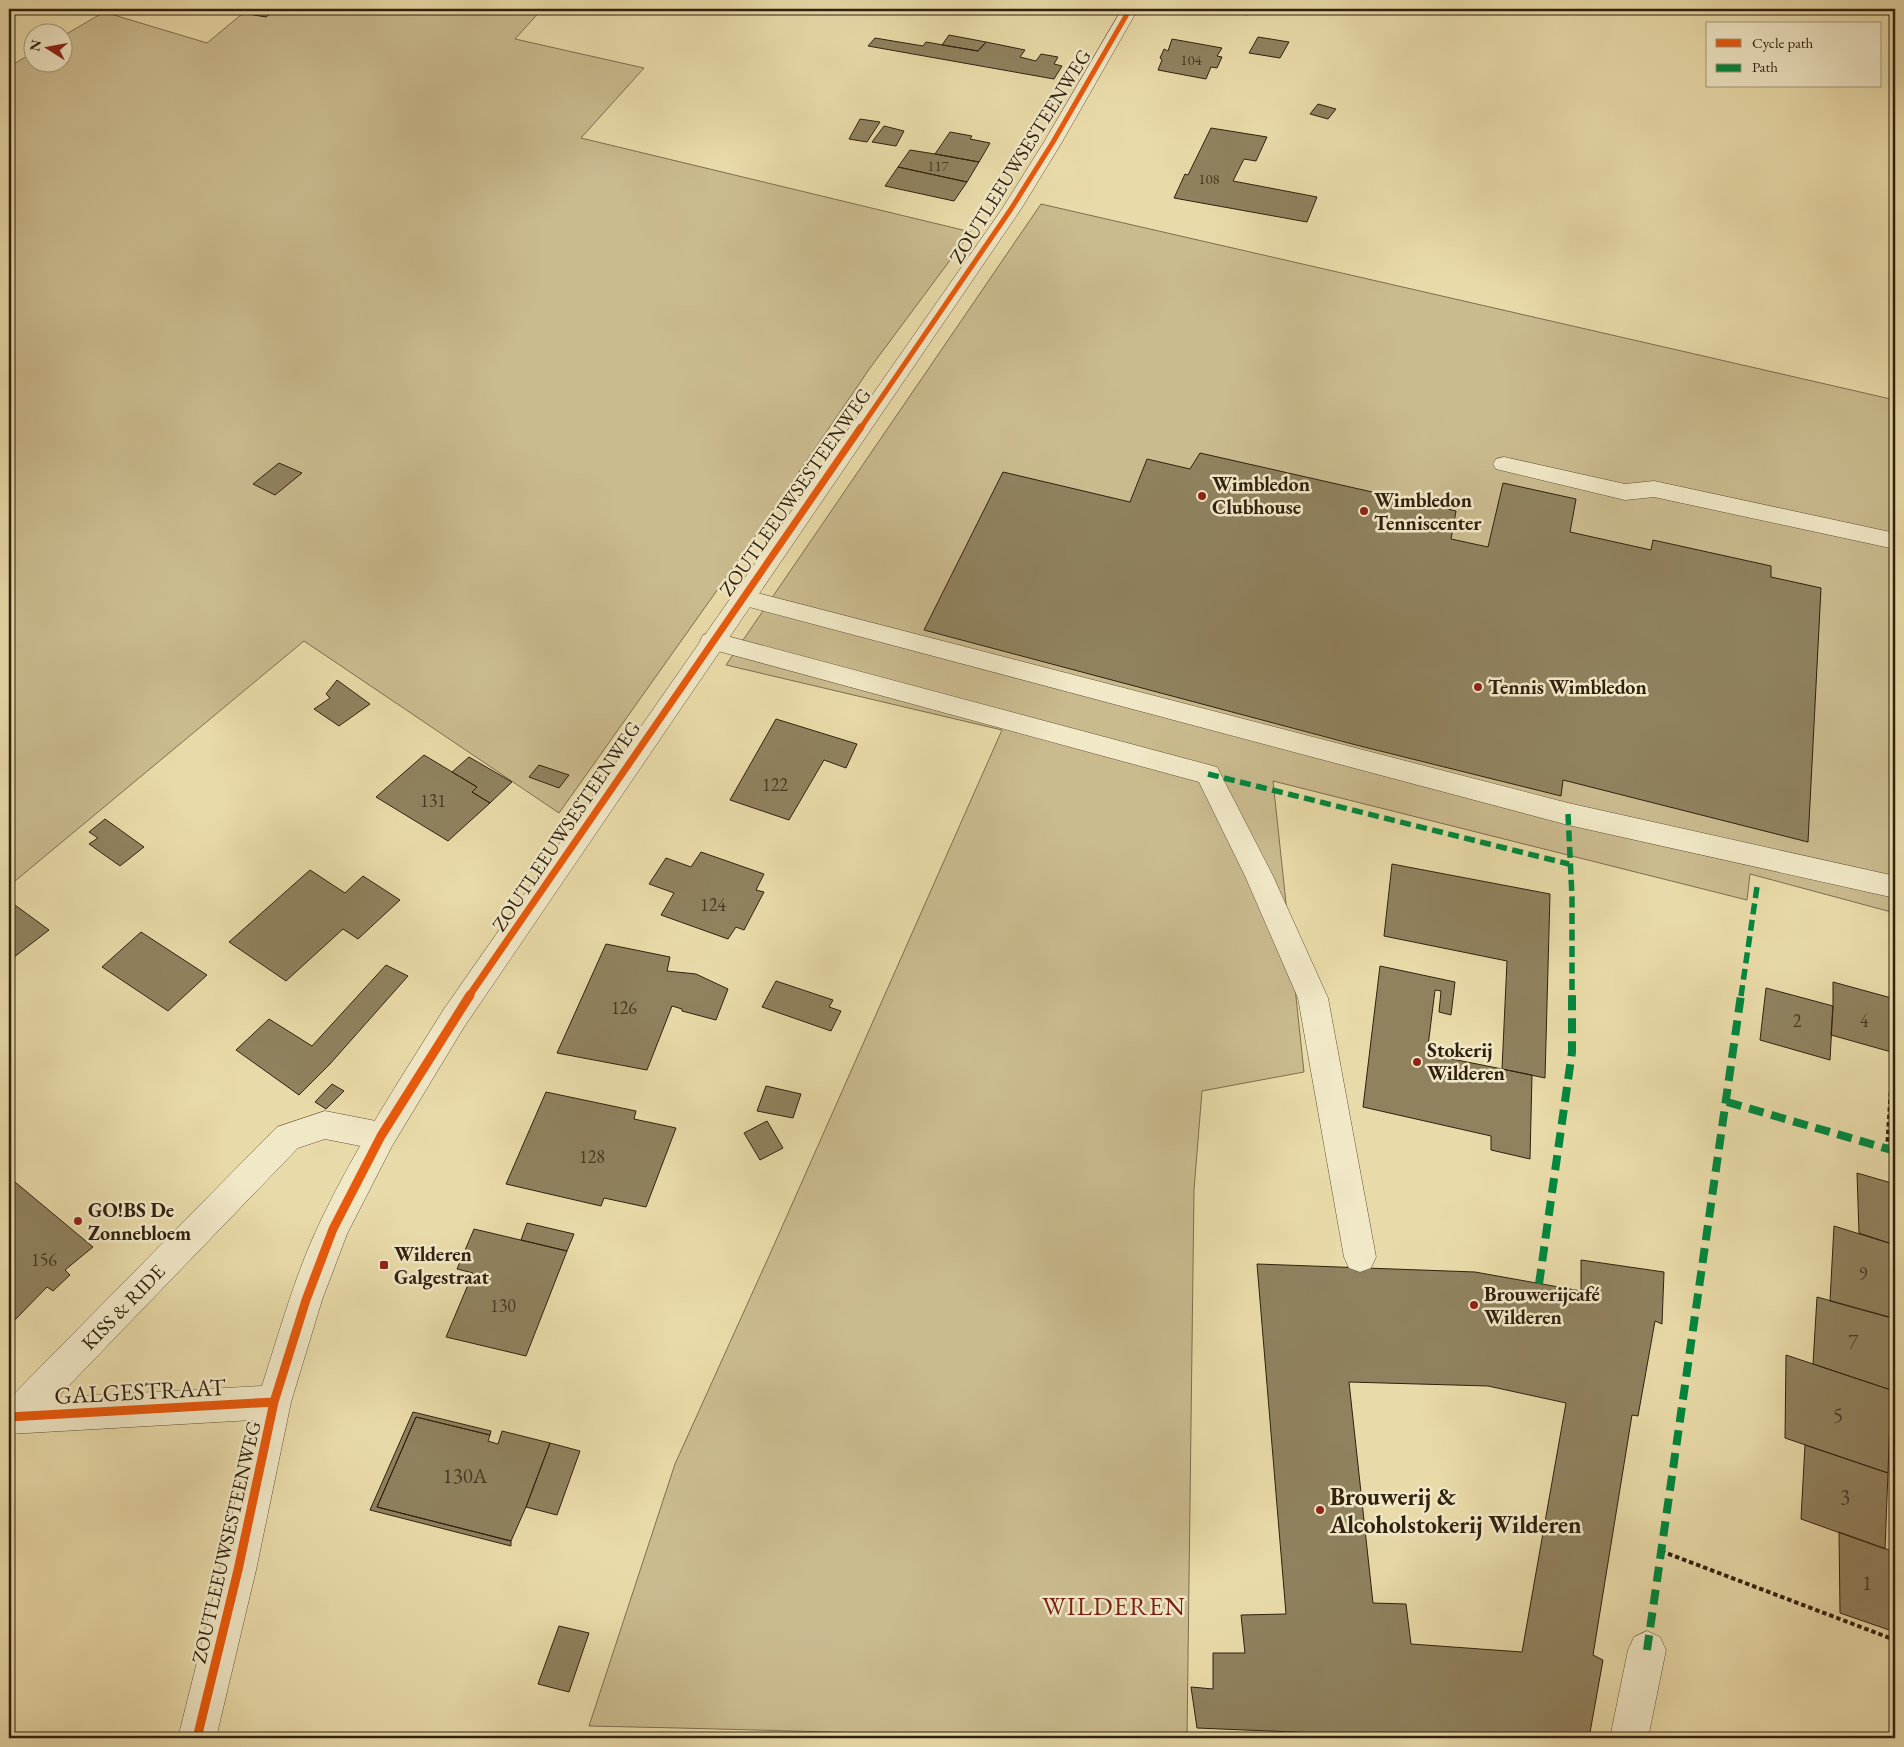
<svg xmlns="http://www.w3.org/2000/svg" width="1904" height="1747" font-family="'EB Garamond',serif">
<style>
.green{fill:#cabb8f;stroke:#7d6e4f}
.building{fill:#90825f;stroke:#30210f;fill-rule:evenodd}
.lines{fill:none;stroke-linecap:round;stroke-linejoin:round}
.service-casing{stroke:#5e5036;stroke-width:1}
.tertiary-casing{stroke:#5e5036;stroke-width:1}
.path{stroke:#30210f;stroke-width:4;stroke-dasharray:4.5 3;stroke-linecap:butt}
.service{fill:#f1e8c7;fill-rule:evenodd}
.tertiary{fill:#f1e8c7;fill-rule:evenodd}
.quiet-far1{stroke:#00873e;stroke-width:5.5;stroke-dasharray:11 5.5;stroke-linecap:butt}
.quiet{stroke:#00873e;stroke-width:8;stroke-dasharray:15 8;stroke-linecap:butt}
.cycleway-far2-casing{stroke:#f1e8c7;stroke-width:7}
.cycleway-far1-casing{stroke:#f1e8c7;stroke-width:10}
.cycleway-casing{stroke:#f1e8c7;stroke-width:12}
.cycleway-far2{stroke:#e8590c;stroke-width:5}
.cycleway-far1{stroke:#e8590c;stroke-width:7}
.cycleway{stroke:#e8590c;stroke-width:9}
.poi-dot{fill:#8f2418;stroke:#f1e8c7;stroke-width:2}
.labels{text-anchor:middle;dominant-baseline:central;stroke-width:5;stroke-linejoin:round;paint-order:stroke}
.far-number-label{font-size:15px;fill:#483923}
.number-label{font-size:18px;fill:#483923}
.street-label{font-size:20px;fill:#30210f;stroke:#f1e8c7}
.poi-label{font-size:20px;font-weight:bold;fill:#30210f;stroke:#f1e8c7;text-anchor:start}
.near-number-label{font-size:21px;fill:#483923}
.near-street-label{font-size:24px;fill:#30210f;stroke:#f1e8c7}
.near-poi-label{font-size:24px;font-weight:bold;fill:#30210f;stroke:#f1e8c7;text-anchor:start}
.near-quarter-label{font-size:26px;letter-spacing:1px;fill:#7a1f14;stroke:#f1e8c7}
</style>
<rect width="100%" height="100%" fill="#e9dba9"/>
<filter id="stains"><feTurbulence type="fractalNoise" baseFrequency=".004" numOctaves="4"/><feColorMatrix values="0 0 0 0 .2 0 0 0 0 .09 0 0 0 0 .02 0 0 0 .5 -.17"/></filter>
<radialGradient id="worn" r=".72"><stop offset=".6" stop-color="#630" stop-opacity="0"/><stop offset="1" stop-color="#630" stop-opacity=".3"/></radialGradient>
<path class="green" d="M248 9H389L407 13 412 9H542L515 39 644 68 581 138 971 232 870 368 745 551 559 813 304 641 9 886V67L32 53V62H62L63 36 104 12 207 43Z
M1041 204 1895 400V913L1750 874 1747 900 1273 781 1304 1072 1202 1091 1194 1190 1187 1738C988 1738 789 1730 589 1726L675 1464 774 1245 1002 730 726 665Z"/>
<path class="building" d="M255 9H295L291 12 276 9 266 17 248 14Z
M1226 9H1251L1247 15Z
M949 35 986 42 978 51 942 45Z
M1258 37 1289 42 1280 58 1249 53Z
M875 38 923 46 926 42 978 51 986 42 1025 50 1020 57 1036 61 1041 54 1058 57 1054 64 1062 66 1054 79 868 46Z
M1172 39 1222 48 1217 56 1222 57 1217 68 1211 67 1206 79 1158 70 1162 60 1160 58 1164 49 1168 51Z
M1318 104 1336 109 1328 119 1310 114Z
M860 119 880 122 867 142 849 139Z
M884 126 904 131 896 146 872 142Z
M1211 128 1267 137 1256 161 1244 159 1233 181 1317 197 1307 222 1174 198 1185 174 1188 175Z
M950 132 972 136 970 139 990 143 979 162 935 154Z
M910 150 935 154 979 162 967 182 898 167Z
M898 167 967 182 954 201 885 186Z
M1200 453 1456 511 1451 539 1488 547 1503 483 1576 499 1570 532 1651 550 1653 540 1771 566V577L1821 588 1808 842 1563 780 1561 796 1356 745 924 630 1003 472 1130 502 1147 459 1190 469Z
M279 463 302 473 275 495 253 484Z
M337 680 370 704 339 726 314 709 330 698 326 694Z
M776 719 857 744 846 768 824 760 789 820 730 800Z
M424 755 477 787 472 792 490 803 448 841 376 797Z
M469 757 512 782 490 803 472 792 477 787 452 772Z
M539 765 569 775 559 788 529 777Z
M105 819 144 847 120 866 89 844 98 838 89 832Z
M701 852 764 874 756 890 764 892 744 930 736 927 728 939 661 915 674 893 649 884 666 858 691 867Z
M1392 864 1550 894 1545 1078 1502 1069 1507 961 1384 936Z
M310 870 345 893 363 876 400 900 358 939 343 929 286 981 229 942Z
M15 905 49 930 9 961V910Z
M141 932 207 975 168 1011 102 967Z
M606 944 670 957 667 971 696 974 728 989 716 1020 682 1011V1009L672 1006 647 1070 557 1053Z
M386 965 408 976 329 1065 299 1095 236 1050 269 1019 312 1046Z
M1380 966 1455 982 1451 1015 1439 1012 1441 991 1435 990 1427 1054 1532 1075 1530 1159 1491 1150V1136L1363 1107Z
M776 981 833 1000 829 1007 841 1011 831 1031 762 1007Z
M1833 982 1895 999V1053L1831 1035 1833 1006Z
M1766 988 1833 1006 1830 1060 1760 1040Z
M332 1084 344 1091 326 1109 315 1102Z
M766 1086 801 1094 793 1118 757 1111Z
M546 1092 636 1111 634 1119 676 1128 646 1207 604 1198 601 1206 506 1184Z
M767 1121 783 1148 760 1160 744 1133Z
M1857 1173 1895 1184V1245L1859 1233Z
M9 1177 93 1247 65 1270 70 1275 53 1291 47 1287 9 1326Z
M527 1223 574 1234 567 1251 521 1240Z
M1834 1226 1895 1245V1319L1830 1301Z
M474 1229 567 1251 526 1356 446 1337 473 1273 457 1269Z
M1581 1260 1664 1272 1662 1324 1655 1321 1638 1416 1632 1415 1593 1655 1603 1660 1589 1738H1437L1197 1728 1191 1687 1213 1689V1653H1245L1241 1615 1286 1614 1257 1264 1475 1272 1581 1291ZM1349 1382 1488 1386 1566 1403 1522 1652 1411 1644 1406 1604 1373 1603Z
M1817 1297 1893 1318 1891 1390 1813 1364Z
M1786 1355 1891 1390 1888 1473 1785 1438Z
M413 1412 491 1431 490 1435 416 1417 377 1507 511 1541V1546L370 1510Z
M416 1417 490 1435 488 1441 498 1444 502 1431 550 1443 526 1507 511 1541 377 1507Z
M550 1443 580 1451 557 1515 526 1507Z
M1805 1445 1888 1473 1885 1549 1801 1519Z
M1839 1532 1895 1552V1632L1840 1613Z
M559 1626 589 1633 569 1692 538 1684Z"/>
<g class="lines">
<defs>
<path id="service" d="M1504 457 1625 484 1654 481 1895 533V549L1654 497 1625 500 1496 469 1493 464 1496 459Z
M742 589 1568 803 1895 876V898L1568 825 734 603 730 597 734 591Z
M712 632 1217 767 1273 876 1328 998 1376 1257 1371 1268 1360 1272 1349 1268 1344 1257 1298 998 1245 876 1199 782 703 647 700 641 703 635Z
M325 1111 381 1122 392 1126 396 1136 392 1146 381 1150 325 1139 298 1148 28 1428 16 1433 9 1430V1399L277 1127Z
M1647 1631 1660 1637 1666 1650 1648 1738H1610L1628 1650 1634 1637Z"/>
<path id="tertiary" d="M1122 9H1138L1062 142 1021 209 464 1027 392 1146 347 1234 322 1300 291 1402 256 1570 216 1738H178L220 1570 253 1420 9 1434V1400L262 1386C280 1330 296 1271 322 1218 357 1145 401 1078 444 1009L1002 209 1044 142Z"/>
</defs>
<use href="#service" class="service-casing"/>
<use href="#tertiary" class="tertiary-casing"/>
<path class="path" d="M1887 1149 1893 1058
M1661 1551 1895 1640"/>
<use href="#service" class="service"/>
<use href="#tertiary" class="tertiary"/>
<path class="quiet-far1" d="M1208 774 1569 864
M1568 814 1572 897V996
M1741 996 1757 887"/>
<path class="quiet" d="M1727 1102 1895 1151
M1539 1284 1572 1052V995
M1647 1650 1741 995"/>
<defs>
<path id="cycleway-far2" d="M860 429 1011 209 1053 142 1130 9"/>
<path id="cycleway-far1" d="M469 996 861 427"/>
<path id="cycleway" d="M9 1417 274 1402
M197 1738 238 1570 274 1402 306 1300 333 1229 381 1136 470 995"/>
</defs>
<use href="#cycleway-far2" class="cycleway-far2-casing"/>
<use href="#cycleway-far1" class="cycleway-far1-casing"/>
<use href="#cycleway" class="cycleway-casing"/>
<use href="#cycleway-far2" class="cycleway-far2"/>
<use href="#cycleway-far1" class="cycleway-far1"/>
<use href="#cycleway" class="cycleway"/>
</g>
<g class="poi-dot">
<circle cx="1202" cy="496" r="5"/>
<circle cx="1364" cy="511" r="5"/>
<circle cx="1478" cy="687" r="5"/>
<circle cx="1417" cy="1062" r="5"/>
<circle cx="78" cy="1221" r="5"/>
<rect x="379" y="1260" width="10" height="10" rx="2.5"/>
<circle cx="1474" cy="1305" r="5"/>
<circle cx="1320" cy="1510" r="5"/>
</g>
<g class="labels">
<g class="far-number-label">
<text x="1191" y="59">104</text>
<text x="938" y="165">117</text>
<text x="1209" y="178">108</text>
</g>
<g class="number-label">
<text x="775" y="784">122</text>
<text x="433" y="800">131</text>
<text x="713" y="904">124</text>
<text x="624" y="1007">126</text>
<text x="1797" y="1020">2</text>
<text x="1864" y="1020">4</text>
<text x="592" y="1156">128</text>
<text x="44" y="1259">156</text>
<text x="1863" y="1273">9</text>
<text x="503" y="1305">130</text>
</g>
<g class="street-label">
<text transform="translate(1020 156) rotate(-58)">ZOUTLEEUWSESTEENWEG</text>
<text transform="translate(795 492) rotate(-55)">ZOUTLEEUWSESTEENWEG</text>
<text transform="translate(566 826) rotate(-56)">ZOUTLEEUWSESTEENWEG</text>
<text transform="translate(123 1307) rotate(-46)">KISS &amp; RIDE</text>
<text transform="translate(226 1542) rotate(-77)">ZOUTLEEUWSESTEENWEG</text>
</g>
<g class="poi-label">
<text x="1212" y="484">Wimbledon<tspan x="1212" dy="23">Clubhouse</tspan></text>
<text x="1374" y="500">Wimbledon<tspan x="1374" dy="23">Tenniscenter</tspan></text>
<text x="1488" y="687">Tennis Wimbledon</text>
<text x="1427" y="1050">Stokerij<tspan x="1427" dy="23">Wilderen</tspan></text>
<text x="88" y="1210">GO!BS De<tspan x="88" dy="23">Zonnebloem</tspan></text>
<text x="394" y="1254">Wilderen<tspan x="394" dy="23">Galgestraat</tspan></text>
<text x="1484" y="1294">Brouwerijcafé<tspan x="1484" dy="23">Wilderen</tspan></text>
</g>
<g class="near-number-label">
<text x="1853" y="1341">7</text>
<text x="1838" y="1414">5</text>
<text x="465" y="1475">130A</text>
<text x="1845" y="1496">3</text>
<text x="1867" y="1582">1</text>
</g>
<g class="near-street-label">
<text transform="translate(140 1391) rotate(-3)">GALGESTRAAT</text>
</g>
<g class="near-poi-label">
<text x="1330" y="1496">Brouwerij &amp;<tspan x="1330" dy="28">Alcoholstokerij Wilderen</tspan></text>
</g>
<g class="near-quarter-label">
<text x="1114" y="1606">WILDEREN</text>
</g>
</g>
<rect width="1904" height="1747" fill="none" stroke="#e9dba9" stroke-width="30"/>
<rect x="10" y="10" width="1884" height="1727" fill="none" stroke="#30210f" stroke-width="2.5"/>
<rect x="15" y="15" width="1874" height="1717" fill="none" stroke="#30210f"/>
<rect x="1706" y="22" width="175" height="65" fill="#f1e8c7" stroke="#a4987d"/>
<rect x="1716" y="39" width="25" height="8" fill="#e8590c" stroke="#a4987d"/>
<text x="1752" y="48" font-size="15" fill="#30210f">Cycle path</text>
<rect x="1716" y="64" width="25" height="8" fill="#00873e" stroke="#a4987d"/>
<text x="1752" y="72" font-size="15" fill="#30210f">Path</text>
<g transform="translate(48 48) rotate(281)"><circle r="24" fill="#f1e8c7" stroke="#a4987d"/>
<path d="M0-4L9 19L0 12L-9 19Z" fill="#8f2418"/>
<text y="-8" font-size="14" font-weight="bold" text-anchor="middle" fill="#30210f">N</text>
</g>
<rect width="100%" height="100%" filter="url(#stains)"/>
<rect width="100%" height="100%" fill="url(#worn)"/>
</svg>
